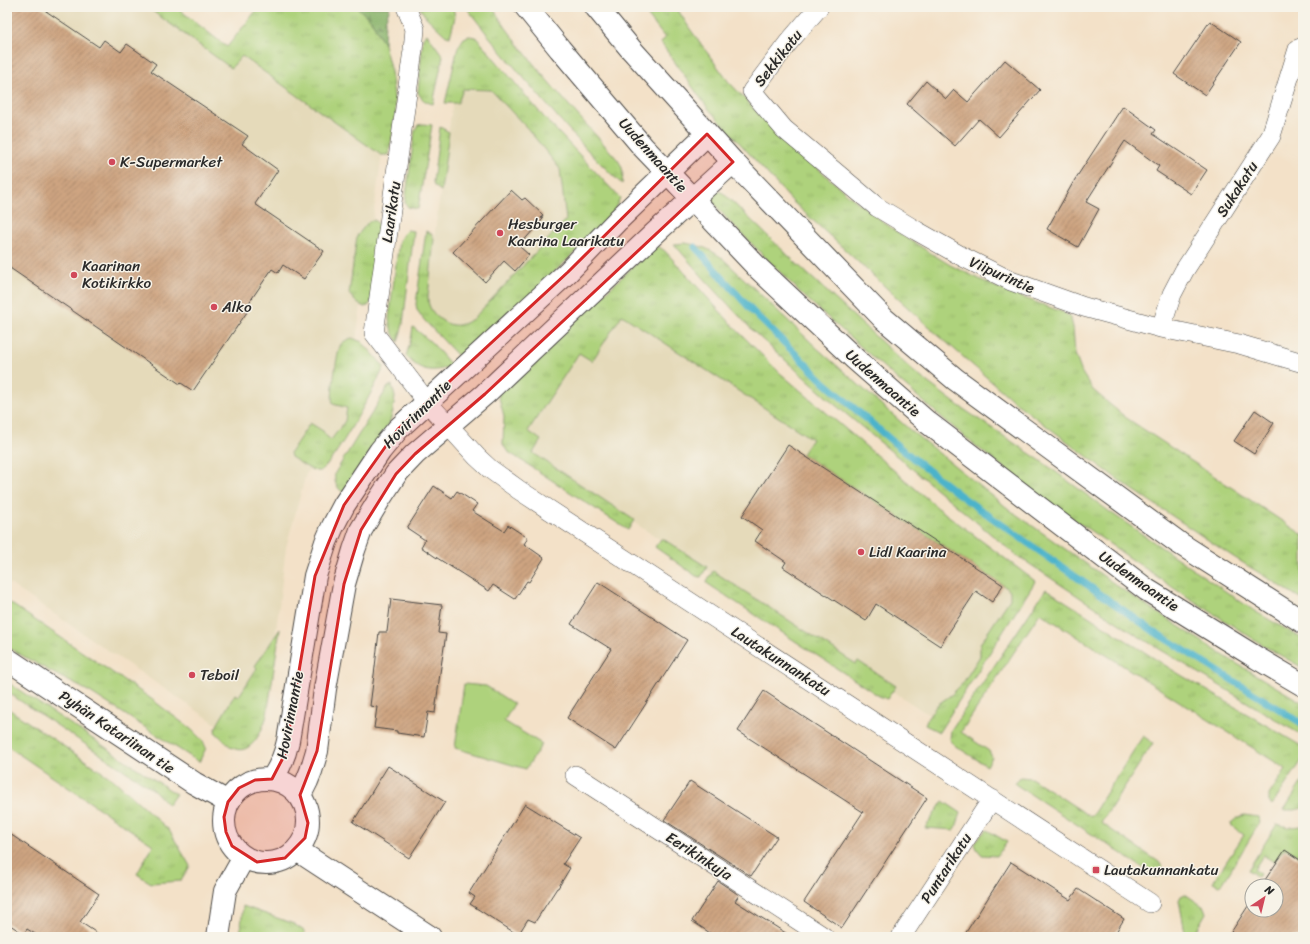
<svg xmlns="http://www.w3.org/2000/svg" width="1310" height="944" font-family="Sriracha,sans-serif">
<style>
.built{fill:#e5daba}
.grass{fill:url(#grass-tufts);stroke:#6c7e54}
.forest{fill:url(#forest-firs);stroke:#5a704c}
.park{fill:#aed27c;stroke:#6c7e54}
.lines{fill:none;stroke-linecap:round;stroke-linejoin:round}
.stream{stroke:#4cb3cb;stroke-width:7}
.building{fill:url(#building-hatch)}
.street-casing{stroke:#494643;stroke-width:20}
.secondary-casing{stroke:#494643;stroke-width:24}
.street{stroke:#fff;stroke-width:19}
.secondary{stroke:#fff;stroke-width:22}
.marked{fill:#d62828;fill-opacity:0.2;stroke:#d62828;stroke-width:3;stroke-linejoin:round}
.poi-dot{fill:#d1495b;stroke:#f7f3e8;stroke-width:1.5}
.labels{text-anchor:middle;dominant-baseline:central;stroke-width:3;stroke-linejoin:round;paint-order:stroke}
.street-label{font-size:15px;fill:#2b2b2b;stroke:#f7f3e8}
.poi-label{font-size:15px;fill:#2b2b2b;stroke:#f7f3e8;text-anchor:start}
</style>
<defs>
<pattern id="grass-tufts" width="24" height="20" patternUnits="userSpaceOnUse"><rect width="24" height="20" fill="#aed27c"/><path d="M3 7l-1-3M5 7V3M7 7l1-3M15 17l-1-3M17 17v-4M19 17l1-3" fill="none" stroke="#96b46b"/></pattern>
<pattern id="forest-firs" width="22" height="20" patternUnits="userSpaceOnUse"><rect width="22" height="20" fill="#8ab46c"/><path d="M5 1l3.5 6h-7zM16 11l3.5 6h-7z" fill="#719359"/></pattern>
<pattern id="building-hatch" width="6" height="6" patternUnits="userSpaceOnUse"><rect width="6" height="6" fill="#cea481"/><path d="M-1 1l2-2M0 6l6-6M5 7l2-2" fill="none" stroke="#a7866a"/></pattern>
</defs>
<rect width="100%" height="100%" fill="#f7f3e8"/>
<filter id="ink" filterUnits="userSpaceOnUse"><feTurbulence type="fractalNoise" baseFrequency=".025" numOctaves="2"/><feDisplacementMap in="SourceGraphic" scale="8" xChannelSelector="R" yChannelSelector="G"/><feConvolveMatrix kernelMatrix="1 2 1 2 8 2 1 2 1" color-interpolation-filters="sRGB"/></filter>
<filter id="wash" filterUnits="userSpaceOnUse"><feTurbulence type="fractalNoise" baseFrequency=".012" numOctaves="4" result="noise"/><feDisplacementMap in="SourceGraphic" scale="16" xChannelSelector="R" yChannelSelector="G"/><feGaussianBlur stdDeviation="0.9" result="paint"/><feColorMatrix in="noise" values="0 0 0 0 0 0 0 0 0 0 0 0 0 0 0 0 0 1.4 0 .05"/><feComposite in="paint" operator="in"/></filter>
<g filter="url(#wash)">
<rect width="100%" height="100%" fill="#f3e1c8"/>
<path class="built" d="M7 7H176L227 47 259 7H357L384 44 391 72 390 96 345 421 306 474 286 547 265 722 249 746 7 582Z
M459 56 528 129 560 169 566 220 457 336 425 304Z
M634 302 1022 597 940 722 512 443 519 403Z"/>
<path class="grass" d="M147 7H176L227 47 259 7H357L371 20 384 44 391 72 396 112 389 155H381L242 56 231 68Z
M419 7H453L455 17 450 37 446 36 426 17Z
M466 7H492C527 62 574 110 617 159 624 168 623 173 622 184 593 158 568 129 542 99 516 69 490 39 466 7Z
M641 7H676L690 29 728 81 771 127 847 194 894 230 950 265 1000 289 1065 313 1071 319 1073 327 1075 354 1082 373 1093 390 1125 417 1303 535V600L1232 556 1120 481 1016 403 930 328 793 202 707 107 661 43 665 38Z
M427 34 443 56 433 104C425 102 421 99 418 92L423 37Z
M469 36 476 37 543 116 620 198 610 219 462 360 425 321 417 310 416 304 426 231 432 234 434 239 428 296C428 298 428 302 429 305 433 316 447 327 459 325 464 324 469 321 473 319L566 220 560 169 528 129 491 90 463 89 458 103H445L458 47 464 38Z
M423 124 432 125 418 209 408 207 405 203 415 130 418 125Z
M440 127 449 132 441 191 434 186 433 182Z
M715 190 723 193 796 263 914 372 959 406 1041 461 1110 512 1174 556 1256 612 1303 639V668L1266 647 1175 589 1043 498 972 443 897 379 805 297 729 221 707 195Z
M375 220 378 224 380 230 371 302 368 306 364 307 357 303 349 294 357 236 369 221Z
M407 230 414 231 403 324 398 342C392 334 390 327 389 318L399 241 403 234Z
M685 243C702 246 707 248 721 257L818 349 910 430 1010 510 1126 592 1229 659 1303 703V736L1138 636 1016 555 833 403 755 333 701 275 674 244Z
M656 245 665 251 736 329 780 373 938 508 1035 581 1033 585 939 732 925 725 927 719 937 705 951 695 963 683 980 656V644L1010 599V591L1003 585 802 454 812 439 622 315 592 361 579 353 528 431 541 440 533 453 634 520 628 530 507 451 503 444 504 416 498 394Z
M413 327 432 343 452 366C433 373 420 372 406 356L411 339Z
M352 338 362 342 374 355 384 367C377 383 332 467 320 471 313 473 298 461 291 457L290 453 310 423 323 431 326 436 331 440 345 421 347 408 333 404C330 396 337 352 341 344 344 341 348 339 352 338Z
M392 385 395 397 393 411 389 424 344 493C336 487 334 483 335 473L388 387Z
M661 539H663L707 567 701 577 696 576 655 547Z
M713 571 856 664 858 661 896 686 887 699 879 696 708 584 707 581Z
M1046 589 1174 671 1303 747V759L1272 805 1269 802V795L1286 769 1040 613 961 732 989 751 992 757 987 766 954 745 950 739 951 730Z
M7 601 150 698 192 730 203 741 206 748 199 762 90 692 55 674 7 647Z
M280 629 267 715C263 729 251 759 231 747 226 743 220 736 215 732L216 727 235 694 239 696 257 668 255 666Z
M7 682 176 794 168 805 154 790 7 692Z
M7 708 114 780 169 830 190 866 181 881 151 883 137 874 153 845 7 746Z
M1143 736 1153 743 1101 823 1159 862 1163 868 1160 875 1157 877 1015 784 1020 777 1031 778 1091 817Z
M1303 780V808L1294 810H1284Z
M943 801 961 813 955 830 925 828Z
M1244 815 1258 817 1260 822 1223 883 1219 885 1213 882 1244 835 1232 826 1231 823 1237 818Z
M1277 824 1288 827 1303 826V859L1285 848 1274 862 1263 855 1254 870 1260 874 1258 877 1248 870Z
M987 830 1007 842 997 856 982 855 977 849 975 844 981 835Z
M1185 894 1204 907 1206 913 1193 935 1189 936 1185 932 1179 900 1181 896Z
M243 906 294 924 304 931 305 937H240Z"/>
<path class="forest" d="M357 7H390L385 21 384 44 371 20Z"/>
<path class="park" d="M464 684 486 686 514 704 504 721 542 744 526 769 455 748Z"/>
<g class="lines">
<path class="stream" d="M695 247 754 313 825 383 899 447 961 496 1153 631 1303 724"/>
</g>
<g id="blocks">
<path class="building" d="M7 7H40L99 47 104 40 121 52 127 44 156 64 151 71 248 136 242 144 278 170 255 204 324 251 304 279 283 265 278 273 272 269 244 310 247 312 193 391 181 383 180 384 7 266Z
M1210 21 1241 42 1205 95 1174 74Z
M1005 60 1040 90 999 137 979 119 955 146 907 104 926 81 946 99 954 90 968 102Z
M1123 106 1156 130 1153 134 1207 170 1191 194 1156 171 1159 166 1125 141 1086 202 1099 209 1078 247 1047 229 1074 181Z
M511 190 522 200 525 198 543 215 541 218 543 219 519 246 529 255 515 271 504 261 485 282 453 252Z
M1255 410 1274 423 1254 454 1234 441Z
M788 445 1003 585 992 602 976 591 940 646 876 604 866 621 783 567 786 562 755 541 762 530 742 516Z
M434 486 452 498 457 491 477 504 472 511 504 531 508 525 528 538 524 544 544 558 529 582 527 581 515 599 493 585 489 591 434 556 421 547 425 540 407 528Z
M598 582 687 640 616 750 567 718 611 649 571 624Z
M391 599 442 605 438 633 446 634 440 673 435 713 428 712 424 737 397 733V731L374 728 377 707 370 706 375 667 379 632H387Z
M764 691 927 798 842 928 804 902 863 812 738 731Z
M388 766 445 802 409 858 353 822Z
M690 781 777 837 751 876 664 820Z
M525 804 580 838 563 864 570 868 558 888H557L535 922 528 919 518 935 470 904 475 897 469 893Z
M7 832 99 894 80 922 103 937H40L27 929 24 934 7 923Z
M1285 850 1303 862V937H1228L1252 900V910H1276V886H1261Z
M1011 862 1070 900 1078 889 1124 919 1113 937H963Z
M718 881 739 895 735 901 792 937H716L692 921Z"/>
</g>
</g>
<g filter="url(#ink)">
<use href="#blocks" fill-opacity="0" stroke="#494643" stroke-width="1"/>
<g class="lines">
<defs>
<path id="street" d="M406 7 415 29 413 50 374 333 427 402 477 457 490 469 519 490 1150 903
M819 7 788 43 752 91 784 129 877 207 917 231 963 257 1011 281 1084 307 1161 328 1239 344 1303 363
M1161 328 1172 294 1184 271 1271 136 1298 49 1303 47
M575 775 824 937
M901 937 992 799"/>
<path id="secondary" d="M526 7 560 49 643 147 667 172 758 268 855 359 927 422 1147 590 1257 658 1303 685
M596 7 630 48 733 162 884 319 955 379 1179 543 1303 622
M7 659 194 783 228 802
M272 779C280 767 285 755 288 741L315 576 326 542 333 526 344 505 380 451 398 429 568 272 618 220 707 134
M224 821a42 42 0 1 1 84 0a42 42 0 1 1-84 0Z
M300 795 307 781 311 771 317 751 325 689 344 584 354 550 361 530 379 500 396 474 415 454 485 394 655 233 733 162
M297 850 430 937
M218 937 225 891 244 857"/>
</defs>
<use href="#street" class="street-casing"/>
<use href="#secondary" class="secondary-casing"/>
<use href="#street" class="street"/>
<use href="#secondary" class="secondary"/>
</g>
</g>
<path class="marked" d="M707 134 733 162 485 394 415 454 396 474 361 530 344 584 317 751 300 795 308 823 305 838 285 858 257 862 232 846 226 832 224 817 228 802 239 788 255 780 272 779 285 754 315 576 344 505 398 429 568 272Z"/>
<g class="poi-dot">
<circle cx="112" cy="162" r="4"/>
<circle cx="500" cy="233" r="4"/>
<circle cx="74" cy="275" r="4"/>
<circle cx="214" cy="307" r="4"/>
<circle cx="861" cy="552" r="4"/>
<circle cx="192" cy="675" r="4"/>
<rect x="1092" y="866" width="8" height="8" rx="2"/>
</g>
<g class="labels">
<g class="street-label">
<text transform="translate(778 58) rotate(-52)">Sekkikatu</text>
<text transform="translate(653 155) rotate(48)">Uudenmaantie</text>
<text transform="translate(1237 189) rotate(-57)">Sukakatu</text>
<text transform="translate(391 212) rotate(-82)">Laarikatu</text>
<text transform="translate(1002 275) rotate(24)">Viipurintie</text>
<text transform="translate(883 383) rotate(41)">Uudenmaantie</text>
<text transform="translate(417 414) rotate(-45)">Hovirinnantie</text>
<text transform="translate(1139 581) rotate(35)">Uudenmaantie</text>
<text transform="translate(781 661) rotate(33)">Lautakunnankatu</text>
<text transform="translate(290 715) rotate(-79)">Hovirinnantie</text>
<text transform="translate(117 732) rotate(34)">Pyhän Katariinan tie</text>
<text transform="translate(699 856) rotate(33)">Eerikinkuja</text>
<text transform="translate(946 868) rotate(-57)">Puntarikatu</text>
</g>
<g class="poi-label">
<text x="120" y="162">K-Supermarket</text>
<text x="508" y="224">Hesburger<tspan x="508" dy="17">Kaarina Laarikatu</tspan></text>
<text x="82" y="266">Kaarinan<tspan x="82" dy="17">Kotikirkko</tspan></text>
<text x="222" y="307">Alko</text>
<text x="869" y="552">Lidl Kaarina</text>
<text x="200" y="675">Teboil</text>
<text x="1104" y="870">Lautakunnankatu</text>
</g>
</g>
<rect width="1310" height="944" fill="none" stroke="#f7f3e8" stroke-width="24"/>
<g transform="translate(1264 898) rotate(35)"><circle r="19" fill="#f7f3e8" stroke="#a5a39c"/>
<path d="M0-3L7 15L0 10L-7 15Z" fill="#d1495b"/>
<text y="-6" font-size="11" font-weight="bold" text-anchor="middle" fill="#2b2b2b">N</text>
</g>
</svg>
